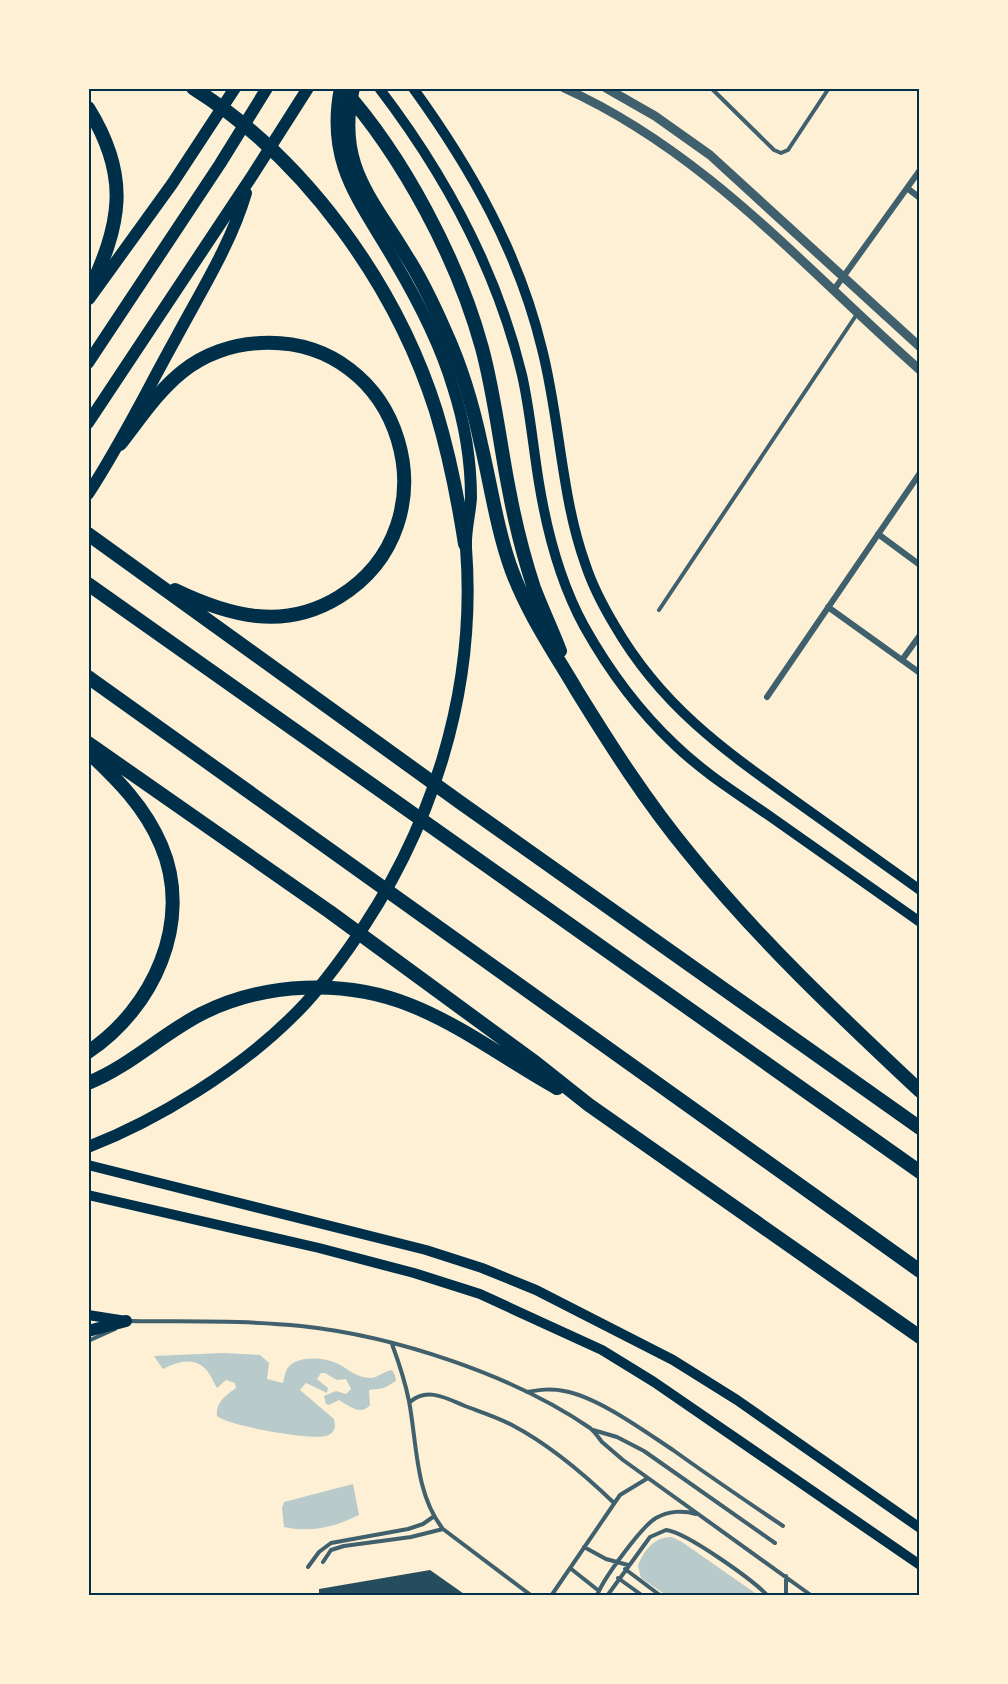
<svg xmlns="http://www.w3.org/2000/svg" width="1008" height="1684" font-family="'Golos Text',sans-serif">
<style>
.green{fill:#b9caca}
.building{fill:#264d5e}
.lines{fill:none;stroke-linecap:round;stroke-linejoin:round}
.service{stroke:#3f606c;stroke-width:4}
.minor{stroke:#3f606c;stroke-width:6}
.tertiary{stroke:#3f606c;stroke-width:9}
.secondary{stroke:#003049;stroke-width:10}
.primary{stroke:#003049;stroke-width:12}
.motorway{stroke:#003049;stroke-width:14}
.neatline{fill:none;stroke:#003049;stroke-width:2}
</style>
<rect width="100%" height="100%" fill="#fdf0d5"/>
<path class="green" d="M223 1353 260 1355 269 1363 267 1379 283 1383C284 1379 285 1373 287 1369 295 1355 324 1357 336 1363 348 1368 356 1378 370 1378 378 1378 384 1371 392 1370L395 1375 396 1381 384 1388 369 1390 370 1405C361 1416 349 1406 339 1400L329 1405 326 1404 324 1396 336 1391 346 1394 351 1389 346 1379 337 1380 325 1373H321L317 1379 328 1388 327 1393 306 1383 300 1390 334 1419 335 1426C334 1431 332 1434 326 1436 311 1440 228 1426 217 1416 215 1403 226 1395 236 1388L235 1383 226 1380 217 1388C214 1384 213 1379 210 1375 199 1356 180 1360 163 1369L154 1356Z
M353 1484 359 1515C335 1527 310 1533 284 1527L282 1508 284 1502Z
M672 1537 682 1542 758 1595H666L641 1578 638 1566C643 1551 655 1536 672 1537Z"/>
<path class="building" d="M430 1570 467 1596H319V1589Z"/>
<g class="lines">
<path class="service" d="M711 88 774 150 781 153 788 150 829 88
M659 610 857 314
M129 1321C186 1322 245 1320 301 1326 395 1336 513 1375 590 1428 595 1432 598 1437 602 1442 609 1448 616 1454 623 1460L812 1596
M88 1341 115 1329
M392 1344C399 1363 405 1381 409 1401 417 1443 415 1494 443 1529L532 1596
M527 1392C539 1390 551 1388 564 1391 598 1397 644 1431 673 1450 709 1476 746 1501 783 1526
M410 1402C427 1387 446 1398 465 1406 481 1412 497 1417 512 1425 550 1445 584 1474 614 1503
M593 1430 617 1437 644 1451 775 1543
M584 1547 606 1559 628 1565
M323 1562 331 1550 344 1546 411 1537 443 1529
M308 1567 319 1552 331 1543 408 1529 423 1524 433 1517
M570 1568 599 1591
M625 1569 661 1596
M786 1576V1596
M618 1578 643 1596
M88 1593 89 1594
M551 1596 620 1495 648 1478
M597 1596C602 1580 642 1526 656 1518 668 1511 683 1510 696 1514
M607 1596 650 1537 666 1530C686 1532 753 1580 768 1596"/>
<path class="minor" d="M907 188 920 198
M833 291 920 170
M878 534 920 565
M828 607 920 673
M902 660 920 635
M767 697 920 473"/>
<path class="tertiary" d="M564 88C706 152 805 269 920 370
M606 88 655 116 710 155 920 347"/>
<path class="secondary" d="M379 88C444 173 497 271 522 375 530 410 533 447 539 483 547 532 560 582 584 626 608 669 640 712 675 745 704 773 738 794 771 817 820 852 870 887 920 922
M413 88C471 168 519 253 542 349 560 419 561 496 585 563 592 585 603 606 615 626 661 705 721 748 794 800 836 830 878 860 920 890
M88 1165 426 1250 482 1268 536 1290 673 1360 737 1400 920 1528
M88 1195 319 1248 414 1273 480 1294 532 1318 602 1350 654 1382 920 1565
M88 1315 126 1321"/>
<path class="primary" d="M89 299 172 184 235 88
M88 363 220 164 267 88
M88 423 252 176 308 88
M88 494C121 444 147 390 176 338 201 291 231 244 246 193
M88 1147C158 1120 240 1069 293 1016 314 996 332 972 349 948 432 832 477 691 466 548 465 531 470 514 471 498 471 461 464 421 453 387 440 343 418 301 395 262 360 201 325 164 340 88
M88 1331 126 1321"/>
<path class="motorway" d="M193 88C306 159 396 285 436 411 449 454 458 499 465 544
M342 88C403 156 458 260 482 348 495 396 500 446 510 495 516 526 524 558 534 588 542 609 552 630 560 651
M353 88C335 164 371 197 407 257 422 280 434 306 445 331 461 366 473 406 481 444 491 486 497 530 512 571 528 614 554 652 577 691 611 746 646 801 688 852 757 938 839 1015 920 1091
M88 108C131 177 121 224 88 294
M120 444C139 420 157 392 182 372 204 354 233 344 261 343 403 336 458 524 339 597 284 631 229 616 175 590
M88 534 461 803 920 1128
M88 584 920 1172
M88 677 920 1271
M88 743 330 912 536 1063 589 1105 920 1337
M88 752C117 779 145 807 161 845 194 921 153 1009 88 1052
M88 1083C130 1066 162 1034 201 1014 264 982 345 979 410 1005 463 1026 508 1061 557 1088"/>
</g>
<rect width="1008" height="1684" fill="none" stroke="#fdf0d5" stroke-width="180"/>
<rect x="90" y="90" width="828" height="1504" class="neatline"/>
</svg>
